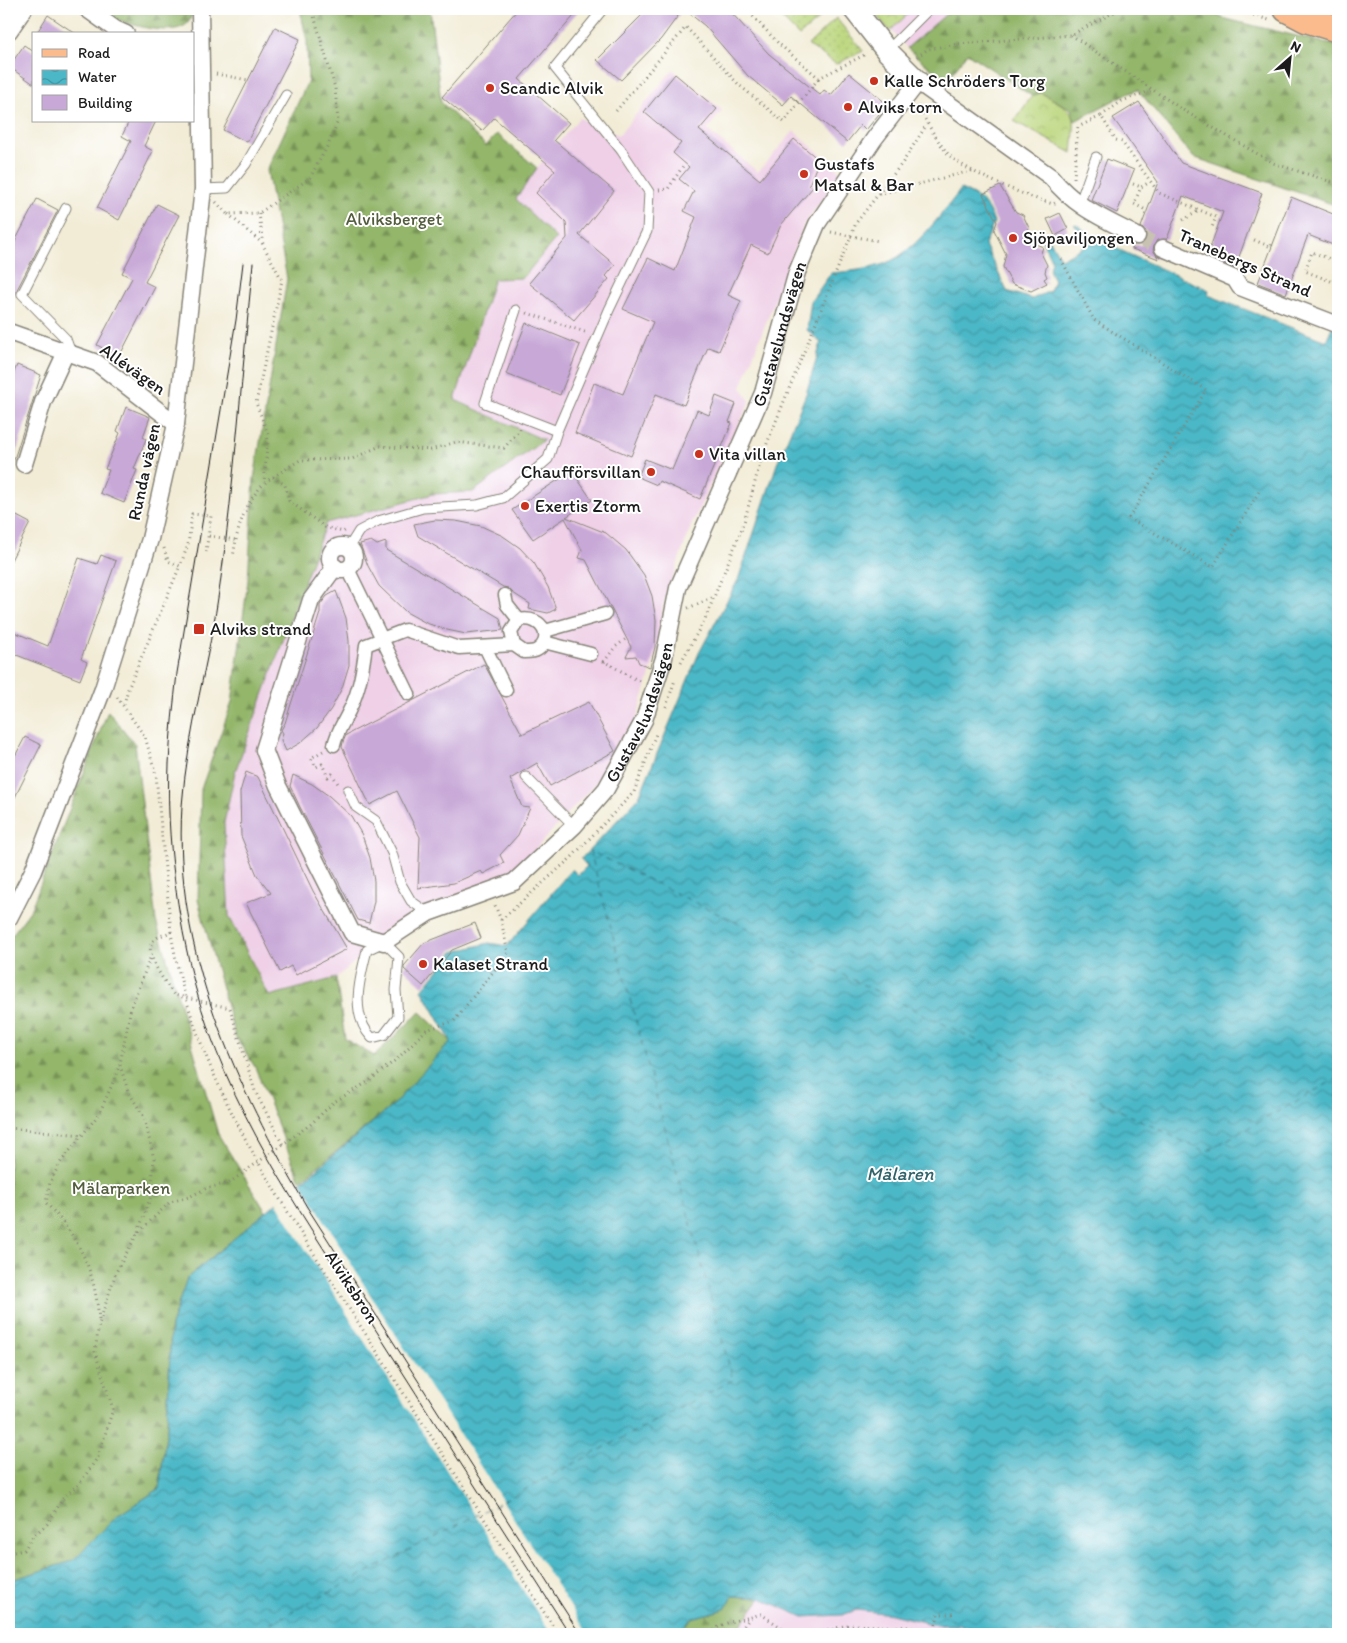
<svg xmlns="http://www.w3.org/2000/svg" width="1347" height="1643" font-family="Itim,sans-serif">
<style>
.built{fill:#efd0e7}
.grass{fill:url(#grass-dots);stroke:#6b784b}
.forest{fill:url(#forest-firs);stroke:#586943}
.park{fill:url(#park-crowns);stroke:#6b784b}
.water{fill:url(#water-waves);stroke:#346a72}
.pier{fill:#f2ecd6}
.lines{fill:none;stroke-linecap:round;stroke-linejoin:round}
.ferry{stroke:#326269;stroke-width:1;stroke-dasharray:6 5;stroke-linecap:butt}
.building{fill:#c8a8d7}
.minor-tunnel{stroke:#c7c2b1;stroke-width:16;stroke-dasharray:16 8;stroke-linecap:butt}
.service-casing{stroke:#878479;stroke-width:11}
.pedestrian-casing{stroke:#878479;stroke-width:15}
.minor-casing{stroke:#878479;stroke-width:19}
.tertiary-casing{stroke:#878479;stroke-width:24}
.primary-casing{stroke:#878479;stroke-width:29}
.path{stroke:#878479;stroke-width:3;stroke-dasharray:1 4;stroke-linecap:butt}
.service{stroke:#fff;stroke-width:9}
.pedestrian{stroke:#fff;stroke-width:12}
.minor{stroke:#fff;stroke-width:16}
.tertiary{stroke:#fff;stroke-width:21}
.primary{stroke:#fbbb8c;stroke-width:26}
.tram{stroke:#1c1c1c;stroke-width:1}
.path-bridge{stroke:#878479;stroke-width:3;stroke-dasharray:1 4;stroke-linecap:butt}
.poi-dot{fill:#c8321e;stroke:#fff;stroke-width:2}
.labels{text-anchor:middle;dominant-baseline:central;stroke-width:4;stroke-linejoin:round;paint-order:stroke}
.poi-label{font-size:18px;fill:#1c1c1c;stroke:#fff;text-anchor:start}
.park-label{font-size:18px;fill:#535d3d;stroke:#fff}
.street-label{font-size:18px;fill:#1c1c1c;stroke:#fff}
.water-label{font-size:19px;font-style:italic;fill:#326269;stroke:#fff}
</style>
<defs>
<pattern id="grass-dots" width="8" height="8" patternUnits="userSpaceOnUse" patternTransform="scale(1.25)"><rect width="8" height="8" fill="#bad57a"/><path d="M2 2h.1M6 6h.1" fill="none" stroke="#9fb669" stroke-width="1.8" stroke-linecap="round"/></pattern>
<pattern id="forest-firs" width="22" height="20" patternUnits="userSpaceOnUse" patternTransform="scale(1.25)"><rect width="22" height="20" fill="#93b66a"/><path d="M5 1l3.5 6h-7zM16 11l3.5 6h-7z" fill="#779356"/></pattern>
<pattern id="park-crowns" width="20" height="18" patternUnits="userSpaceOnUse" patternTransform="scale(1.25)"><rect width="20" height="18" fill="#bad57a"/><path d="M2 6a3 3 0 1 1 6 0M12 15a3 3 0 1 1 6 0" fill="none" stroke="#9fb669"/></pattern>
<pattern id="water-waves" width="16" height="10" patternUnits="userSpaceOnUse" patternTransform="scale(1.25)"><rect width="16" height="10" fill="#4cb8c7"/><path d="M0 5q4-4 8 0t8 0" fill="none" stroke="#3e95a1"/></pattern>
</defs>
<rect width="100%" height="100%" fill="#fff"/>
<filter id="ink" filterUnits="userSpaceOnUse"><feTurbulence type="fractalNoise" baseFrequency=".02" numOctaves="2"/><feDisplacementMap in="SourceGraphic" scale="10" xChannelSelector="R" yChannelSelector="G"/><feConvolveMatrix kernelMatrix="1 2 1 2 8 2 1 2 1" color-interpolation-filters="sRGB"/></filter>
<filter id="wash" filterUnits="userSpaceOnUse"><feTurbulence type="fractalNoise" baseFrequency=".0096" numOctaves="4" result="noise"/><feDisplacementMap in="SourceGraphic" scale="20" xChannelSelector="R" yChannelSelector="G"/><feGaussianBlur stdDeviation="1.12" result="paint"/><feColorMatrix in="noise" values="0 0 0 0 0 0 0 0 0 0 0 0 0 0 0 0 0 1.4 0 .05"/><feComposite in="paint" operator="in"/></filter>
<g filter="url(#wash)">
<rect width="100%" height="100%" fill="#f2ecd6"/>
<path class="built" d="M871 9H952L907 48Z
M673 70 722 110 707 130 758 172 794 131 843 174 805 222 741 387 750 401 691 526 663 604 658 648 635 723 610 767 510 877 411 913 336 978 270 996 229 916 224 823 234 772 326 523 433 494 473 492 544 440 455 400 494 279 523 278 516 199 537 168 579 118 619 135Z
M761 1598 803 1617 842 1615 857 1610 892 1614 936 1625H961L980 1631 983 1634H734Z"/>
<path class="grass" d="M773 9H828L829 10 799 36Z
M836 18 863 51 836 64 808 45Z"/>
<path class="forest" d="M102 9H192C194 43 137 27 119 20 113 18 107 13 102 9Z
M300 9H430L441 102 486 146 497 134 537 168 516 199 556 238 523 278 494 279 455 400 544 440 473 492 433 494 326 523 235 772 224 823 229 916 269 996 336 978 345 1039 374 1056 420 1012 451 1041 392 1106 300 1181 255 1067 235 1036 198 900 201 789 232 702 248 580 254 479 287 279 267 170 308 81 307 41Z
M952 9H1205L1222 18 1338 46V206L1193 157 1138 90 1124 95 1075 121 1071 109 1041 93 1032 96 967 53 946 82 907 48Z
M108 711 135 744 156 921 218 1134 266 1212 187 1278 171 1326 167 1428 159 1489 117 1516 72 1561 9 1581V939L30 911Z
M733 1596 761 1598 734 1634H677L692 1618 724 1609Z"/>
<path class="park" d="M871 9H913L890 31Z
M1041 93C1079 114 1076 110 1072 153L1014 121 1032 96Z"/>
<path class="water" d="M961 189C980 198 986 201 994 222L985 245 1007 291 1032 299 1050 291 1054 280 1049 270 1052 262 1042 240 1048 237 1061 259 1092 242 1074 225 1076 224 1095 239 1209 290 1208 295 1326 341 1332 327 1338 330V1634H983L980 1631 961 1625H936L892 1614 857 1610 842 1615 803 1617 761 1598 733 1596 725 1609 692 1618 677 1634H9V1581L72 1561 117 1516 159 1489 167 1428 171 1326 187 1278 392 1106 451 1041 422 990 453 952 489 943 507 946 572 869 578 875 587 866 581 859 639 797 699 653 738 580 777 464 806 394 821 343 807 330 811 301 831 273C853 271 879 269 898 257 922 241 944 211 961 189Z"/>
<path class="pier" d="M299 1179 369 1293 588 1634H551L296 1234 275 1200Z"/>
<g class="lines">
<path class="ferry" d="M250 1634 733 1380 590 851 1205 1152 1338 1078"/>
</g>
<g id="blocks">
<path class="building" d="M518 9H580L519 79 569 123 554 140 614 191 579 235 615 265 606 276 609 279 574 320 529 283 567 238 566 222 536 193 555 170 494 118 482 131 442 97Z
M648 9H683L661 39 621 80 597 60Z
M684 9H728L769 54 820 95 824 90 831 95 849 73 887 104 866 130 861 125 847 142 791 96 783 105 748 76 705 26Z
M48 15 76 34H36Z
M275 27 300 39 247 142 223 130Z
M24 45 34 52V84L9 67Z
M675 74 717 109 699 130 760 180 794 139 819 160 809 185 813 187 781 225 768 253 751 245 728 295 741 301 719 351 708 347 684 405 656 394 631 456 575 433 594 383 623 394 653 322 623 309 648 258 675 271 696 217 684 211 694 191 679 179 689 167 673 153 681 143 644 112Z
M1139 102 1181 163 1262 193 1235 268 1207 256 1223 212 1183 196 1167 239 1157 240 1154 245 1153 250 1159 259 1132 249 1133 245H1142L1146 240V231L1141 227 1158 182 1113 118Z
M129 121H156L144 146 153 151 119 220 97 208 131 141 122 136Z
M1107 159 1134 170 1117 213 1091 200Z
M1000 186 1016 212 1023 215 1029 228 1026 234 1031 242 1043 247 1041 253 1047 265 1045 272 1047 277 1044 279 1047 283 1031 291 1012 284 1003 267 1006 254 994 230 997 222 983 194Z
M1291 197 1338 216V247L1308 235 1286 294 1258 283Z
M37 199 58 210 9 305V253Z
M157 204 179 215 145 282 155 287 119 357 97 345 132 278 122 273Z
M1060 213 1068 229 1055 236 1047 219Z
M526 323 580 345 560 395 506 374Z
M17 365 41 375 9 475V385Z
M716 396 736 404 729 422 732 423 700 499 659 481 657 485 638 477 645 459 672 470 697 410 709 415Z
M126 407 150 417 143 437 146 439 134 469 137 470 124 503 100 493 109 470 105 469 120 433 117 431Z
M572 471 592 500 566 517 606 533 626 550 644 575 652 596 656 620 655 647 650 667 639 663 636 656 626 657 631 647 586 560 579 558 582 550 565 518 533 539 512 510Z
M13 514 30 523 9 564V523Z
M435 520 456 521 481 526 503 536 520 548 534 563 548 587 556 609 548 613 529 609 530 604 513 593 508 588 503 587 418 536 414 524Z
M371 541 377 545 386 542V550L500 618 503 630 466 634 447 630 426 623 406 612 379 586 368 566 360 544Z
M101 555 116 561 81 659 87 662 80 680 9 652V630L48 646 79 558 97 564Z
M336 591 346 618 349 641V665L342 688 331 709 317 728 300 743 286 751 281 740 283 733 281 730 285 723 320 613V605L327 596Z
M484 664 522 734 589 702 615 751 550 786 537 763 510 779 522 807 530 808 518 835 500 855 504 863 483 874 481 871 454 883 418 888 420 837 397 791 370 805 342 747 343 742 346 735Z
M25 737 41 745 9 809V758L13 760Z
M246 772 258 777 313 891 347 949 296 975 291 966 280 972 246 903 271 893 257 875 241 836 240 792Z
M293 775 312 784 329 796 351 816 362 835 370 858 374 881V901L369 923 358 920 300 807 290 786Z
M475 923 481 938 452 950 423 986 404 969V966L424 943Z"/>
</g>
</g>
<g filter="url(#ink)">
<use href="#blocks" fill-opacity="0" stroke="#878479" stroke-width="1"/>
<g class="lines">
<path class="minor-tunnel" d="M1137 236 1163 248"/>
<defs>
<path id="service" d="M887 51 929 9
M203 189 227 188 246 164 286 95
M1079 205 1096 157
M66 208 22 294 66 339 71 353
M516 310 485 403 557 431
M349 547 359 531 378 521 423 508 477 505 503 498 548 459 557 431 609 310 647 231 649 192 621 150 555 68 603 9
M526 777 574 826
M348 790 356 807 376 821 392 853 400 882 411 901 428 913
M384 942 399 957 396 990 398 1017 384 1035 372 1038C349 1014 360 978 367 950Z"/>
<path id="pedestrian" d="M348 569 409 694
M505 595 507 605 519 620
M545 631 605 614
M544 642 591 654
M485 647 506 690
M334 745C337 731 344 722 350 709 360 689 363 667 366 645L405 630 459 648 514 645 524 652C528 652 534 652 537 650 553 641 545 615 519 620L511 632 514 645"/>
<g id="minor">
<path d="M87 9 115 29 126 34"/>
<path d="M9 31 24 9"/>
<path d="M1163 248 1235 279 1240 287 1338 325"/>
<path d="M9 332 97 363 176 424"/>
<path d="M24 464 43 402 66 352"/>
<circle cx="342" cy="558" r="12"/>
<path id="s1" d="M335 567 311 600 264 750 278 786 352 933 384 942 428 913 514 882 574 826 606 789 644 720 664 658 678 588 763 393 797 272 817 224 874 139 918 82 1051 177C1076 208 1103 218 1137 236"/>
<path d="M9 918 33 871 103 689 150 539 176 424 203 189 200 9"/>
</g>
<path id="tertiary" d="M854 9 887 51 918 82"/>
<path id="primary" d="M1287 9 1306 19 1338 29"/>
</defs>
<use href="#service" class="service-casing"/>
<use href="#pedestrian" class="pedestrian-casing"/>
<use href="#minor" class="minor-casing"/>
<use href="#tertiary" class="tertiary-casing"/>
<use href="#primary" class="primary-casing"/>
<path class="path" d="M746 9 779 44 819 78 866 54
M1234 9 1269 20
M1071 35 1183 110 1273 163 1338 184
M917 57 928 49 958 44 1071 35 1118 10 1157 9
M216 74 248 80
M918 106C927 123 937 141 949 155 964 171 1030 198 1053 204L1055 203
M616 111 686 27 739 85 784 122 819 78
M1101 116 1122 101 1153 90
M1074 178 1078 127 1101 116 1116 140 1122 142 1159 193 1216 217 1211 230
M1133 184 1141 187
M659 190 668 189 685 163
M879 194 975 170
M216 202 227 214 259 213 310 178 329 143 338 121 335 88 312 9
M1144 209 1134 204 1141 187 1150 182
M259 213 263 245 282 280 256 403 268 434 264 483
M228 214 263 244
M1183 220 1199 211
M831 232 851 236
M851 236 879 241
M1254 240 1271 247 1272 244
M1061 259 1094 320 1206 390 1129 518 1213 567 1260 490
M1338 262 1312 252 1305 271 1338 284
M527 313 588 333
M273 477 300 460 352 459 380 446 431 450 456 442 504 448 521 428
M209 536 236 540 233 557
M236 540C241 516 252 490 273 477L285 485 289 501 325 527 343 532 346 530
M164 548 168 561 180 566 188 545 192 514 211 516 206 552
M688 608 714 597
M603 661 641 682
M604 662 615 647 626 639
M681 662 705 619 743 526 762 456 856 223 903 162 927 124
M117 697 145 737 156 775 171 932C166 934 158 936 154 940 141 952 167 984 174 995L230 1008 255 1091 283 1145
M124 704 128 689 180 566
M666 707 675 680
M323 751 311 758 316 767 322 764 328 777 332 774 339 785
M501 920 572 857 634 792 656 734
M120 1065 128 1091 144 1117 154 1159 151 1196 138 1232
M9 1128 83 1135
M99 1320C95 1270 80 1239 46 1203L50 1182 60 1163 99 1114 111 1087 120 1064 131 1007 151 956
M9 1553 24 1550 33 1536 47 1524 64 1497 80 1483 98 1457 113 1409 95 1352 99 1324 116 1272 137 1234 170 1202 189 1197 207 1188 229 1183 311 1124 334 1102 368 1082 398 1058 426 1030 454 1021 508 953 501 920 494 903
M936 1625 938 1614H953
M710 1634C724 1619 742 1621 761 1614L791 1634
M738 1634 749 1619
M813 1634 848 1625 909 1627 931 1634"/>
<use href="#service" class="service"/>
<use href="#pedestrian" class="pedestrian"/>
<use href="#minor" class="minor"/>
<use href="#tertiary" class="tertiary"/>
<use href="#primary" class="primary"/>
<path class="tram" d="M243 263 236 320 177 673C174 703 170 733 169 764 166 839 177 914 195 986 227 1107 299 1210 365 1313 433 1420 501 1527 570 1634
M253 263C242 370 235 478 220 585 210 659 187 732 182 806 173 951 236 1086 307 1207L580 1634"/>
<path class="path-bridge" d="M171 932C194 1080 284 1206 363 1330 428 1431 493 1533 558 1634"/>
</g>
</g>
<g class="poi-dot">
<circle cx="874" cy="81" r="5"/>
<circle cx="490" cy="88" r="5"/>
<circle cx="848" cy="107" r="5"/>
<circle cx="804" cy="174" r="5"/>
<circle cx="1013" cy="238" r="5"/>
<circle cx="699" cy="454" r="5"/>
<circle cx="651" cy="472" r="5"/>
<circle cx="525" cy="506" r="5"/>
<rect x="193" y="623" width="12" height="12" rx="2.5"/>
<circle cx="423" cy="964" r="5"/>
</g>
<g class="labels">
<g class="poi-label">
<text x="884" y="81">Kalle Schröders Torg</text>
<text x="500" y="88">Scandic Alvik</text>
<text x="858" y="107">Alviks torn</text>
<text x="814" y="164">Gustafs<tspan x="814" dy="21">Matsal &amp; Bar</tspan></text>
<text x="1023" y="238">Sjöpaviljongen</text>
<text x="709" y="454">Vita villan</text>
<text x="641" y="472" text-anchor="end">Chaufförsvillan</text>
<text x="535" y="506">Exertis Ztorm</text>
<text x="210" y="629">Alviks strand</text>
<text x="433" y="964">Kalaset Strand</text>
</g>
<g class="park-label">
<text x="394" y="219">Alviksberget</text>
<text x="121" y="1188">Mälarparken</text>
</g>
<g class="street-label">
<text transform="translate(1245 263) rotate(24)">Tranebergs Strand</text>
<text stroke="none"><textPath href="#s1" startOffset="1199">Gustavslundsvägen</textPath></text>
<text transform="translate(133 369) rotate(35)">Allévägen</text>
<text transform="translate(144 472) rotate(-78)">Runda vägen</text>
<text stroke="none"><textPath href="#s1" startOffset="794">Gustavslundsvägen</textPath></text>
<text transform="translate(352 1287) rotate(57)">Alviksbron</text>
</g>
<g class="water-label">
<text x="900" y="1173">Mälaren</text>
</g>
</g>
<rect width="1347" height="1643" fill="none" stroke="#fff" stroke-width="30"/>
<rect x="32" y="32" width="162" height="90" fill="#ffffff" stroke="#a4a4a4"/>
<rect x="42" y="49" width="25" height="8" fill="#fbbb8c" stroke="#a4a4a4"/>
<text x="78" y="58" font-size="15" fill="#1c1c1c">Road</text>
<rect x="42" y="70" width="25" height="15" fill="url(#water-waves)" stroke="#a4a4a4"/>
<text x="78" y="82" font-size="15" fill="#1c1c1c">Water</text>
<rect x="42" y="95" width="25" height="15" fill="#c8a8d7" stroke="#a4a4a4"/>
<text x="78" y="108" font-size="15" fill="#1c1c1c">Building</text>
<g transform="translate(1290 58) rotate(27)" stroke="#ffffff" stroke-width="4" paint-order="stroke">
<path d="M0-4L9 19L0 12L-9 19Z" fill="#1c1c1c"/>
<text y="-8" font-size="14" font-weight="bold" text-anchor="middle" fill="#1c1c1c">N</text>
</g>
</svg>
